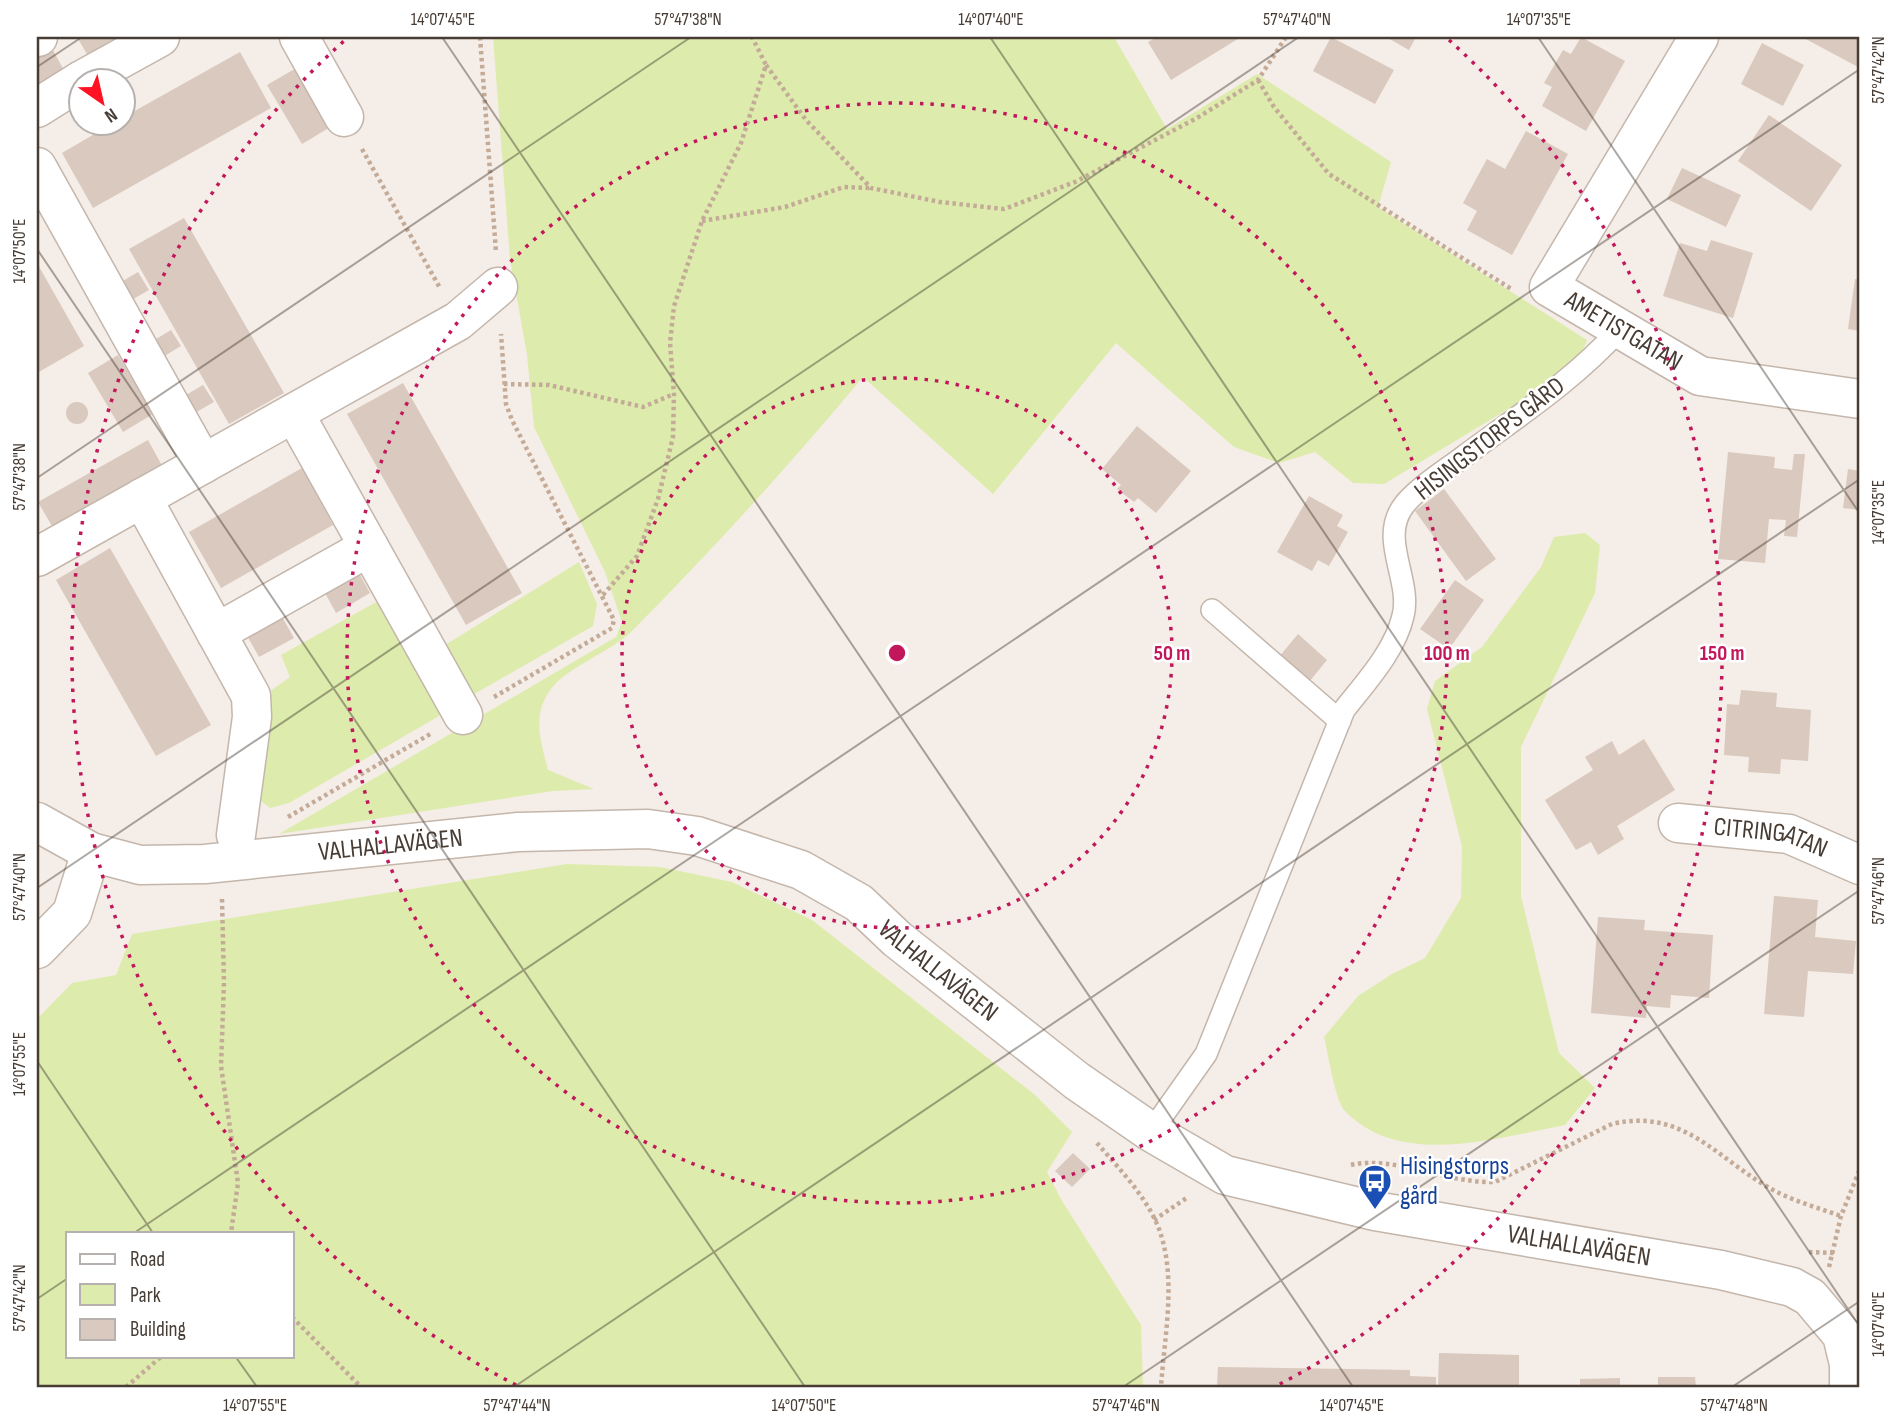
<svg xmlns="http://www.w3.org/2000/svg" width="1897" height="1424" font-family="'Sofia Sans Condensed',sans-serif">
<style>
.green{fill:#ddecac;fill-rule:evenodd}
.building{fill:#dac9be}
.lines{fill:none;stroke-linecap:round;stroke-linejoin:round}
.lane-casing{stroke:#c4b6ab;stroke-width:24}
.street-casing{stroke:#c4b6ab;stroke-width:41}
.path{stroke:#c4ab98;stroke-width:4.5;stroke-dasharray:3.5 3.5;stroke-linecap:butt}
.lane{stroke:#fff;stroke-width:21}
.street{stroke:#fff;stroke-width:38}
.ticks{fill:none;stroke:#483d35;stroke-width:2;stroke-opacity:0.45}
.ring{fill:none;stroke:#c2185b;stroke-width:3.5;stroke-dasharray:3.5 7}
.labels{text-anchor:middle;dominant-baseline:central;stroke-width:5;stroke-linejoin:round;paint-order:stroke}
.street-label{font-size:26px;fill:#483d35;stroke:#fff}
.transit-label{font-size:26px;fill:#164399;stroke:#fff;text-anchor:start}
.centre{fill:#c2185b;stroke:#fff;stroke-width:3.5}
.ring-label{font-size:21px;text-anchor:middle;font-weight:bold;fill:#c2185b;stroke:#fff;stroke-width:5;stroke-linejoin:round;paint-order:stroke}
.neatline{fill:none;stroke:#483d35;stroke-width:2.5}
.ticks-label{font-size:18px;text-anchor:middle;fill:#483d35}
</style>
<rect width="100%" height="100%" fill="#f5ede7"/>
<path class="green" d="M493 37H1114L1167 129 1257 74 1391 162 1378 207 1587 340 1580 357 1563 376 1384 484 1353 483 1315 452 1279 463 1234 447 1116 343 993 494 863 377C790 465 713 549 633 630 613 651 567 667 551 689 531 715 541 742 548 770L594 789 553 791 279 834 616 637 622 622 605 572 534 427 527 355 510 259Z
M1585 533 1600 545 1595 593 1521 747V896L1559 1053 1595 1088 1565 1125C1497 1138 1399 1169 1344 1110 1335 1099 1328 1053 1324 1037L1358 996 1392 974 1425 958 1461 898 1462 846 1427 709 1435 681 1482 647 1541 567 1554 537Z
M579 562 597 604 593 626 462 701 437 650Z
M387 596 441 694 439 716 289 803 270 808 256 797 262 697 290 677 281 655Z
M567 864 660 867 732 882 812 920 1035 1095 1072 1132 1047 1172 1062 1201 1141 1325 1143 1387H37V1019L72 983 116 975 132 934ZM292 1233V1356H68V1233Z"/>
<path class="building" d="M77 37H132L91 61Z
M1157 37H1241L1171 80 1148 42Z
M1331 37 1394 70 1375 104 1313 71Z
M1386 37H1416L1409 50Z
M1581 37 1625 61 1586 131 1542 106 1552 87 1544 83 1563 50 1571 54Z
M1802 37H1860V68Z
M49 43 66 74 37 91V50Z
M1762 43 1804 65 1783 106 1741 84Z
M240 52 271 108 93 208 62 153 115 122H122V118Z
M298 67 332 126 302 144 267 85Z
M1769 115 1842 165 1811 211 1738 161Z
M1526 131 1568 154 1512 255 1467 230 1477 211 1463 203 1487 159 1505 169Z
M1682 168 1741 195 1726 227 1667 199Z
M184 218 284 393 229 424 129 249Z
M1711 240 1753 253 1733 318 1663 296 1680 243 1707 251Z
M37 263 84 346 37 373Z
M138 272 149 290 128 302 118 284Z
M1855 279 1860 280V331L1848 329Z
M171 330 181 346 161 358 151 342Z
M118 355 153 414 123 432 88 373Z
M403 383 522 593 466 625 347 414Z
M203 385 214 402 191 415 181 398Z
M66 413a11 11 0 1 1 22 0a11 11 0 1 1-22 0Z
M1137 426 1191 471 1156 513 1138 498 1134 502 1117 489 1121 485 1102 469Z
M148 440 165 471 56 533 38 502Z
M1728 452 1775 457 1774 468 1792 470 1794 454H1805L1797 537 1784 536 1786 520 1769 519 1765 563 1718 559Z
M302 468 333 525 221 588 189 532Z
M1848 469 1860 471V510L1843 508Z
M1444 489 1496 559 1466 581 1415 511Z
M1309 496 1343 515 1337 526 1348 532 1329 566 1318 560 1312 571 1277 552Z
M110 548 211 725 156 756 56 580Z
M353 562 370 593 336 613 319 582Z
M1455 580 1484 600 1449 649 1420 629Z
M276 606 294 638 259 657 241 625Z
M1298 634 1327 660 1309 682 1279 657Z
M1741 690 1777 693 1776 707 1811 710 1808 761 1781 759 1780 774 1748 772 1749 757 1724 755 1727 704 1739 705Z
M1644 739 1675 790 1617 826 1624 839 1598 855 1591 842 1576 850 1545 800 1593 770 1585 757 1612 741 1619 755Z
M1774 896 1818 900 1815 937 1856 941 1853 974 1808 971 1804 1017 1764 1014Z
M1598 917 1645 920 1644 930 1713 935 1709 998 1671 995 1670 1008 1647 1006 1646 1018 1591 1013Z
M1073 1153 1090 1169 1072 1187 1055 1171Z
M1439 1353 1519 1355V1387H1438Z
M1218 1367 1410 1370V1376L1436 1377V1387H1217Z
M1658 1377H1695L1696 1387H1658Z
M1620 1378V1387H1580V1379Z"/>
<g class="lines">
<defs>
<path id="lane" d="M1212 610 1340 721
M1151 1132 1206 1054 1344 710C1365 683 1395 651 1403 616 1412 581 1380 541 1402 508 1414 490 1446 470 1463 457 1517 417 1574 380 1619 330"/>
<g id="street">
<path d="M37 37H38"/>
<path d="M299 37 344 117"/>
<path id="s1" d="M1699 37 1549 287 1700 376 1860 399"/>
<path d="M82 80 160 37"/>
<path d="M37 108 80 81"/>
<path d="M37 167 203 464"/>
<path d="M294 413 463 715"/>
<path d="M142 498 251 696 252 717 236 835"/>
<path d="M37 557 458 321 498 287"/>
<path d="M216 633 369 547"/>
<path id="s2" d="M37 822 91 852 140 865 205 864 518 832 648 829 697 836 801 870 859 903 897 939 1077 1081 1151 1132 1225 1175 1375 1211 1721 1270 1792 1287 1810 1297 1842 1335 1849 1364V1387"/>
<path id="s3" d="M1678 823 1789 834 1860 865"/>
<path d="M37 949 72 913 91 852"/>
</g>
</defs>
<use href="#lane" class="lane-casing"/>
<use href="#street" class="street-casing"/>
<path class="path" d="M480 37 496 252
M766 65 806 120 871 188 940 202 1004 209 1075 182 1197 118 1258 80 1286 37
M1258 80 1274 107 1329 174 1513 290
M362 149 440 288
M702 221 785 207 844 187 870 188
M504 384 549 385 643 407 674 394
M603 595 637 556 658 499 673 437 674 394 670 343 674 306 702 221 741 143 766 65 752 37
M494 697 612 628 614 620 512 420 506 404 501 334
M288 817 432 733
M222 899 224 983 221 1066 238 1183 231 1233
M1097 1143C1122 1172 1154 1204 1163 1242 1175 1287 1164 1341 1161 1387
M1351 1165C1395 1155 1448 1184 1495 1182L1612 1124C1681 1108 1714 1155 1766 1186 1789 1200 1816 1207 1841 1216
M1154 1220 1188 1197
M1809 1252 1834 1253
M1829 1267 1841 1216 1860 1169
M292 1317 361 1387
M126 1387 162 1356"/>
<use href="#lane" class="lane"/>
<use href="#street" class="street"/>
</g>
<path class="ticks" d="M442 37 1353 1387M990 37 1860 1327M1538 37 1860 514M37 67 82 37M37 249 805 1387M37 478 691 37M37 888 1299 37M37 1061 153 1233M134 1233 1860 69M37 1299 68 1278M235 1356 257 1387M514 1387 1860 479M1123 1387 1860 890M1732 1387 1860 1301"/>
<g class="ring">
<circle cx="897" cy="653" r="275"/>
<circle cx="897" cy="653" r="550"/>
<path d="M516 1385A825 825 0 0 1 345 40M1449 40A825 825 0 0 1 1278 1385"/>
</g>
<defs>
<symbol id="bus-pin" viewBox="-11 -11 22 30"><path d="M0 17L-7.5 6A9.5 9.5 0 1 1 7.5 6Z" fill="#1a4fb4" stroke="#fff"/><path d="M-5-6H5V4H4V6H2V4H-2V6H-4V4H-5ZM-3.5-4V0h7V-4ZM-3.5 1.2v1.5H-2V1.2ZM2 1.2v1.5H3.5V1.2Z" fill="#fff"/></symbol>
</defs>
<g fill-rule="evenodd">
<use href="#bus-pin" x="1356" y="1162" width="38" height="52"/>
</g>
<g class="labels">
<g class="street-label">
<text stroke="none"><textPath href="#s1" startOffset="378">AMETISTGATAN</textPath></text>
<text transform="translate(1490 439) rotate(-38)">HISINGSTORPS GÅRD</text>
<text stroke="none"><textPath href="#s3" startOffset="94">CITRINGATAN</textPath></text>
<text stroke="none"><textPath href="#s2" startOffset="364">VALHALLAVÄGEN</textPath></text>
<text stroke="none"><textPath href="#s2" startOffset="952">VALHALLAVÄGEN</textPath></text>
<text stroke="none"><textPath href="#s2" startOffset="1666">VALHALLAVÄGEN</textPath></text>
</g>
<g class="transit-label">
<text x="1400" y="1166">Hisingstorps<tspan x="1400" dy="30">gård</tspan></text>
</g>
</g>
<circle cx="897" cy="653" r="10" class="centre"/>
<g class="ring-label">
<text x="1172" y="660">50 m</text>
<text x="1447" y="660">100 m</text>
<text x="1722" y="660">150 m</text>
</g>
<rect width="1897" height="1424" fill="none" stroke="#ffffff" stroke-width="77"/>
<rect x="66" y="1232" width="228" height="126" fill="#ffffff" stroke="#b6b1ae" stroke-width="2"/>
<rect x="80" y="1254" width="35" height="10" fill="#ffffff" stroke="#b6b1ae" stroke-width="2"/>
<text x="130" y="1266" font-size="21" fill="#483d35">Road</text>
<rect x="80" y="1284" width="35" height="21" fill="#ddecac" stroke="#b6b1ae" stroke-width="2"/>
<text x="130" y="1302" font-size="21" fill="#483d35">Park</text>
<rect x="80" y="1319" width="35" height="21" fill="#dac9be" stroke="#b6b1ae" stroke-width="2"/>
<text x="130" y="1336" font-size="21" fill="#483d35">Building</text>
<g transform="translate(102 102) rotate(146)"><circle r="33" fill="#ffffff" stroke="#b6b1ae" stroke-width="2"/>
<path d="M0-5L12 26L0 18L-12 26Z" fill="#ff1323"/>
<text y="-10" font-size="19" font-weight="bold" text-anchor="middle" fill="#483d35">N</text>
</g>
<rect x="38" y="38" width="1820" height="1348" class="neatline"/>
<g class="ticks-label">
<text x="443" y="25">14°07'45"E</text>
<text x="688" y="25">57°47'38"N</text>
<text x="991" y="25">14°07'40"E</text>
<text x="1297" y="25">57°47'40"N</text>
<text x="1539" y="25">14°07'35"E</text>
<text transform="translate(1878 70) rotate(-90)" y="6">57°47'42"N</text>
<text transform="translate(19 251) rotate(-90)" y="6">14°07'50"E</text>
<text transform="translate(19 477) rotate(-90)" y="6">57°47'38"N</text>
<text transform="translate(1878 512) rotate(-90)" y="6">14°07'35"E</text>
<text transform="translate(19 887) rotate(-90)" y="6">57°47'40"N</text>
<text transform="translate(1878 891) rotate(-90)" y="6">57°47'46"N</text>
<text transform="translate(19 1064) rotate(-90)" y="6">14°07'55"E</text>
<text transform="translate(19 1298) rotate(-90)" y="6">57°47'42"N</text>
<text transform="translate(1878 1324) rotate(-90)" y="6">14°07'40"E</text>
<text x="255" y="1411">14°07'55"E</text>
<text x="517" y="1411">57°47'44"N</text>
<text x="804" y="1411">14°07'50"E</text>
<text x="1126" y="1411">57°47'46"N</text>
<text x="1352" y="1411">14°07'45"E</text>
<text x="1734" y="1411">57°47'48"N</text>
</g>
</svg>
